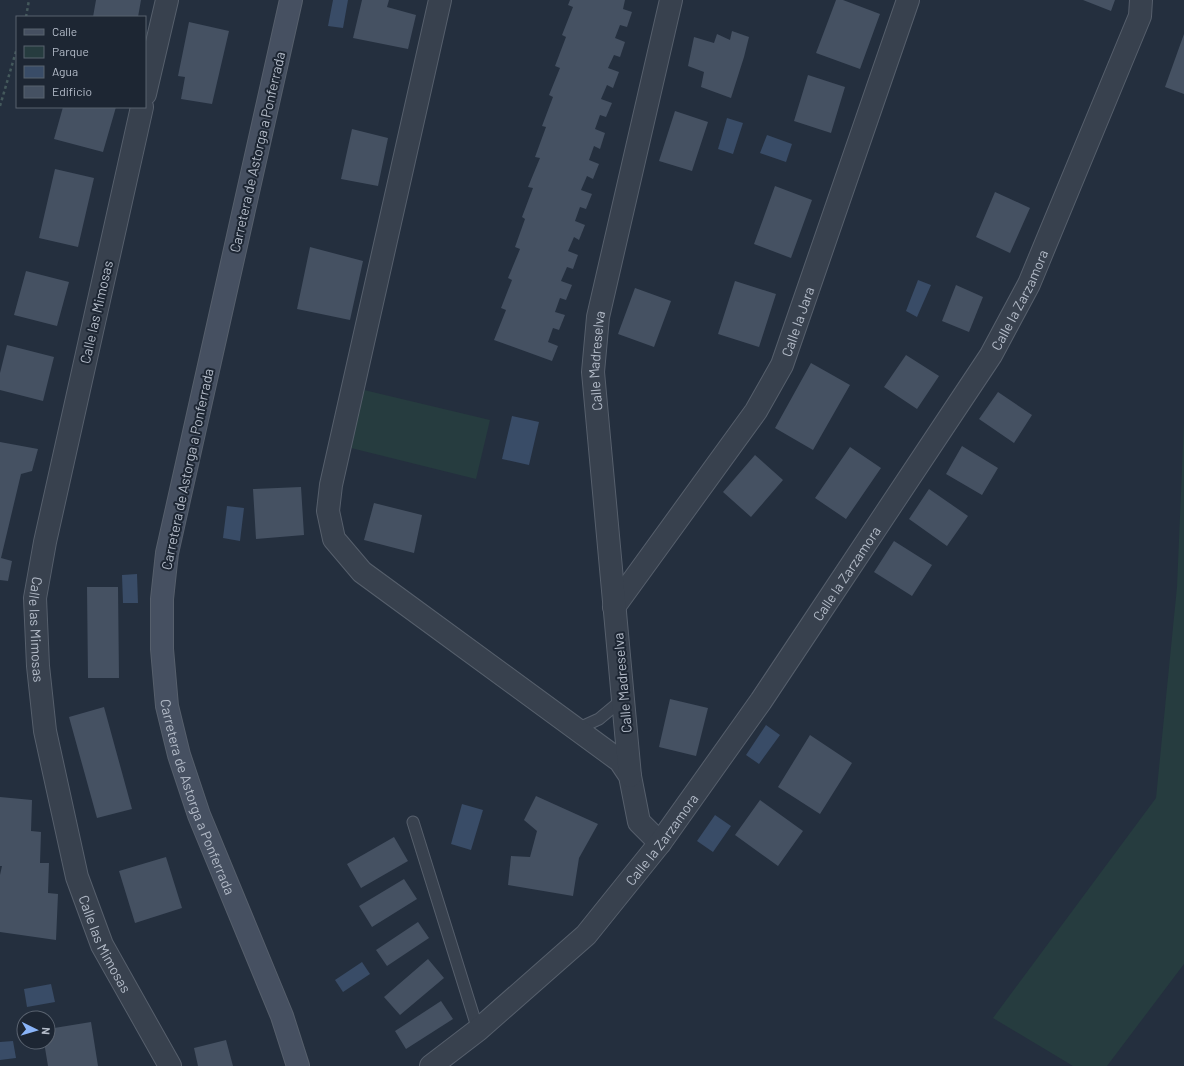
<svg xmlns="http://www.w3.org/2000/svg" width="1184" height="1066" font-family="Barlow,sans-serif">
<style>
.green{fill:#263c3f}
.water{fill:#394c67}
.building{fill:#455162}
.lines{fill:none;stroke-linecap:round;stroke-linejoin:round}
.lane-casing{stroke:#565f6c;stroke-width:13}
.street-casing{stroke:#565f6c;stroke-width:24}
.secondary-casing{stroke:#565f6c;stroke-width:24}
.path{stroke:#44595c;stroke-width:2.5;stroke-dasharray:3 3;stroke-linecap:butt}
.lane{stroke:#38414e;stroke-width:11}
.street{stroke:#38414e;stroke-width:22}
.secondary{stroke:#465061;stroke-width:22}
.labels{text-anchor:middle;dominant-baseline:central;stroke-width:4;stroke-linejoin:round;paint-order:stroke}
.street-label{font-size:14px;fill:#b4bcc9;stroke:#1d2633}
</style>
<rect width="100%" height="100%" fill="#242f3e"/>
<path class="green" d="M364 390 490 420 476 479 351 448Z
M1184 422V964L1107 1066H1073L993 1018 1156 798 1177 587Z"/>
<path class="water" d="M333 0H348L343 28 328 26Z
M727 118 743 123 733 154 718 149Z
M767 135 792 144 786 162 760 153Z
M918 280 931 285 917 317 906 311Z
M512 416 539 422 529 465 502 459Z
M227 506 244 508 240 541 223 538Z
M137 574 138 603H123L122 575Z
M766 725 780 735 759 764 746 755Z
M462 804 483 810 471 850 451 844Z
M715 815 731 826 713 852 697 841Z
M362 962 370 974 343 992 335 980Z
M51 984 55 1002 27 1007 24 989Z
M13 1041 16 1058 0 1060V1042Z"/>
<path class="building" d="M96 0H141L138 17H93Z
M362 0H389L387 7 416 15 408 49 353 38Z
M570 0H625L623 9 632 12 627 27 620 25 615 38 625 42 620 57 614 55 608 68 619 72 613 88 607 85 601 99 612 103 606 117 600 115 595 129 605 133 600 149 594 146 589 160 599 164 593 179 587 176 581 190 592 194 586 209 580 207 575 221 585 225 579 240 574 237 568 251 578 255 573 269 567 267 561 281 572 285 566 300 560 298 555 312 565 315 559 330 553 328 548 342 558 346 552 361 494 340 506 310 501 308 512 280 508 278 520 249 515 247 525 219 522 217 533 188 528 187 540 158 535 157 546 127 542 126 553 97 549 95 560 68 555 66 566 37 562 35 573 7 568 5Z
M836 0H843L880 14 860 69 816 53Z
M1083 0H1115L1111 11Z
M189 22 229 31 212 104 181 99 185 77 178 76Z
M732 31 749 37 744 57 731 98 701 87 704 72 688 66 694 37 714 43 717 34 730 40Z
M1184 34V94L1165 87Z
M808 75 845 87 831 133 794 121Z
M63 107H116L103 152 54 139Z
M675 111 708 122 692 171 659 161Z
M352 129 388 138 378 186 341 179Z
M55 169 94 178 78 247 39 238Z
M775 186 812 200 791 258 754 244Z
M995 192 1030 208 1010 253 976 237Z
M310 247 363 261 350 320 297 309Z
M26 271 69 282 57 326 14 315Z
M735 281 776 294 759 347 718 334Z
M956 285 983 297 969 332 942 321Z
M635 288 671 301 654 347 618 334Z
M7 345 54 357 43 401 0 390V373Z
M906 355 939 376 917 409 884 387Z
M811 363 850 385 813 450 775 428Z
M998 392 1032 415 1014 443 979 419Z
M0 442 38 449 32 471 21 474 1 558 12 561 8 581 0 580Z
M962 446 998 468 982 495 946 474Z
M850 447 881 468 846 519 815 498Z
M755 455 783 480 751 517 723 492Z
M301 487 304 535 256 539 253 489Z
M929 489 968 516 947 546 909 519Z
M374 503 422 515 414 553 364 540Z
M894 541 932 565 912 596 874 572Z
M87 587H118L119 678H88Z
M670 699 708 708 696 756 659 747Z
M104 707 132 809 97 818 69 717Z
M810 735 852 763 820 814 778 787Z
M536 796 598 824 579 858 573 896 508 885 511 856 530 857 537 831 524 820Z
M0 797 32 800 31 831 41 832 40 863H49L48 893 58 894 56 940 0 932V875L2 866H0Z
M760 800 803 831 778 866 735 835Z
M394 837 408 861 361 888 347 864Z
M166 857 182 908 135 923 119 871Z
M404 879 417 899 372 927 359 906Z
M418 922 429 938 387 966 376 950Z
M428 959 444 978 400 1015 384 997Z
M441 1001 453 1019 406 1049 395 1031Z
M91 1022 98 1066H48L44 1042H48V1029Z
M226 1040 233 1066H198L194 1048Z"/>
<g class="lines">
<defs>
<path id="lane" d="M577 729 599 719 623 699
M413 822 478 1030"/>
<g id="street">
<path d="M440 0 331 485 328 511 334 539 362 572 620 761 630 776 639 822 660 843"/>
<path d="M145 94 167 0"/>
<path id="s1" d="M142 107 45 542 35 598 38 666 45 731 77 877 102 945 170 1066"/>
<path id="s2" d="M614 607 756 411 782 365 908 0"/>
<path id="s3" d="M630 776 593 372 598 317 671 0"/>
<path id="s4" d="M431 1066 478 1030 586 935 660 843 761 701 991 355 1029 284 1140 16 1141 0"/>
</g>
<g id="secondary">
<path id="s5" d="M291 0 167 553 162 599V649L167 706 179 755 199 815 282 1016 298 1066"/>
</g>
</defs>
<use href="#lane" class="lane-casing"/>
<use href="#street" class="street-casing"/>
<use href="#secondary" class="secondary-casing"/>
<path class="path" d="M26 17 29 0
M0 106 17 48"/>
<use href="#lane" class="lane"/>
<use href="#street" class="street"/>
<use href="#secondary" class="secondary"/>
</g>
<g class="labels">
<g class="street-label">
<text transform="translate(257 152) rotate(-77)">Carretera de Astorga a Ponferrada</text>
<text stroke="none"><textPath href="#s4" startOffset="973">Calle la Zarzamora</textPath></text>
<text transform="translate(96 312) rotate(-77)">Calle las Mimosas</text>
<text stroke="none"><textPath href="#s2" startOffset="341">Calle la Jara</textPath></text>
<text stroke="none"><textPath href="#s3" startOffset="417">Calle Madreselva</textPath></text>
<text transform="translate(187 469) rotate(-78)">Carretera de Astorga a Ponferrada</text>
<text stroke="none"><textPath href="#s4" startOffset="649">Calle la Zarzamora</textPath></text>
<text stroke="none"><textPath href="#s1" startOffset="534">Calle las Mimosas</textPath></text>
<text transform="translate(622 683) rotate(-95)">Calle Madreselva</text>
<text stroke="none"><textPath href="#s5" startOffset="816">Carretera de Astorga a Ponferrada</textPath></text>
<text stroke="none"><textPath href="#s4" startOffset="325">Calle la Zarzamora</textPath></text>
<text stroke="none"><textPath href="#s1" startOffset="858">Calle las Mimosas</textPath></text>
</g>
</g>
<rect x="16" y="16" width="130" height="92" fill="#1d2633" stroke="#59626f"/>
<rect x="24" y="29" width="20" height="6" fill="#465061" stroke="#59626f"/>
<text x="52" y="36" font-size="12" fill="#b4bcc9">Calle</text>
<rect x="24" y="46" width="20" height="12" fill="#263c3f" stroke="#59626f"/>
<text x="52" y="56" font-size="12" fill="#b4bcc9">Parque</text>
<rect x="24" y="66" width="20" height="12" fill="#394c67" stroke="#59626f"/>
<text x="52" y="76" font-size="12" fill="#b4bcc9">Agua</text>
<rect x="24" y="86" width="20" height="12" fill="#455162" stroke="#59626f"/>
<text x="52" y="96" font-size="12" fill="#b4bcc9">Edificio</text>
<g transform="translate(36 1030) rotate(95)"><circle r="19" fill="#1d2633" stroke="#59626f"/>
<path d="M0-3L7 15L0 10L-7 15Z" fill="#8ab4f8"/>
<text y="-6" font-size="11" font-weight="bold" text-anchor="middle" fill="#b4bcc9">N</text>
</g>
</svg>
